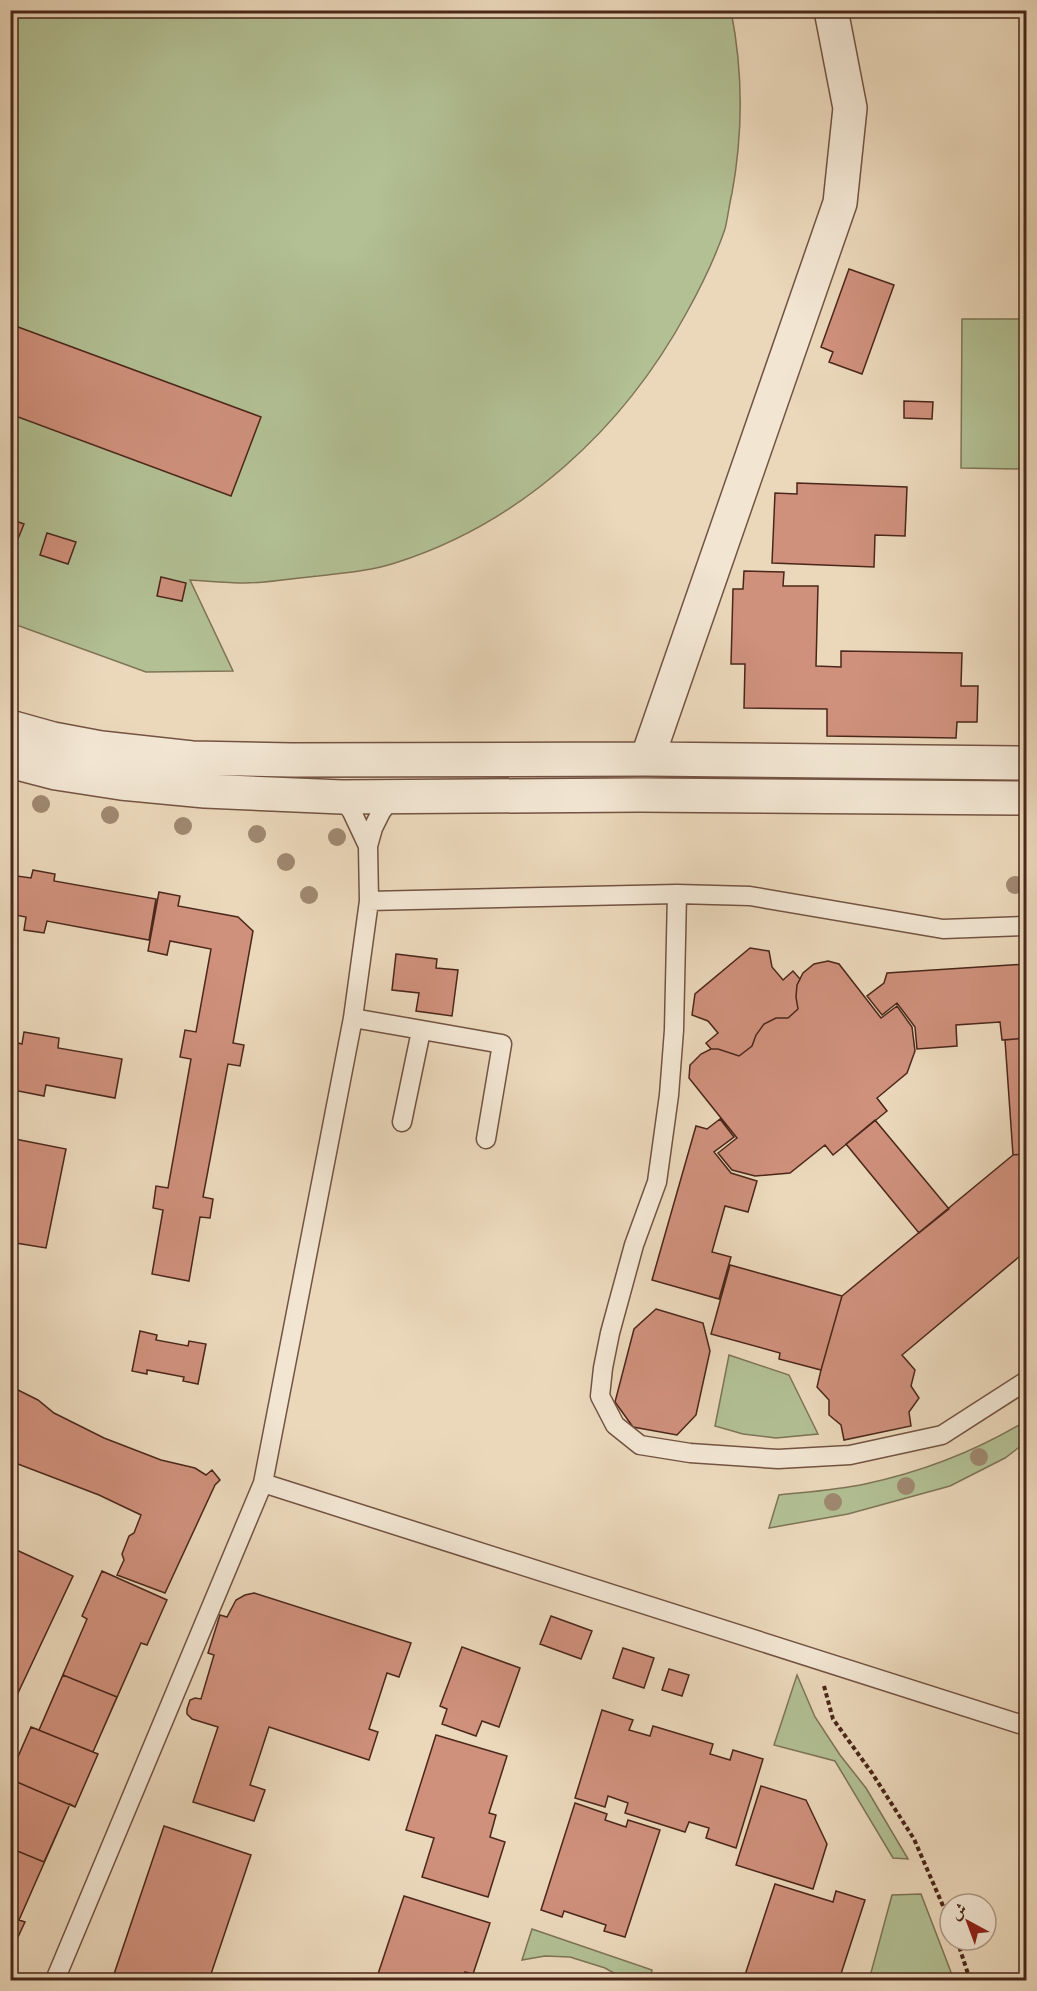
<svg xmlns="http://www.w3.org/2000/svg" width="1037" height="1991" font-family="'IM FELL DW Pica',Amiri,serif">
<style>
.green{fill:#b2c094;stroke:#7e7457;stroke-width:1.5}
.building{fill:#cf907c;stroke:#4b271a;stroke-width:1.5}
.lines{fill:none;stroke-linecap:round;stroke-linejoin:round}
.lane-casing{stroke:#735342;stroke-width:21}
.street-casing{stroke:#735342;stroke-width:36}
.path{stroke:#4b271a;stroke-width:4;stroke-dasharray:4.5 3;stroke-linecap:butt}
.lane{stroke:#f2e6d3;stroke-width:18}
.street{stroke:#f2e6d3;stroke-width:33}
.tree{fill:#9f8870}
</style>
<rect width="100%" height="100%" fill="#ebd8bb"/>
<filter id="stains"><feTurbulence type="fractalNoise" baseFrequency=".00333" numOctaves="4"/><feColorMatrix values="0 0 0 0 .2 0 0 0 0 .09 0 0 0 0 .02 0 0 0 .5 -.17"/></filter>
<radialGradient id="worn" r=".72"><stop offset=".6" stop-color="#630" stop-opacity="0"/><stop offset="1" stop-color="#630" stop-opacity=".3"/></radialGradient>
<path class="green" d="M10 11H731C743 71 743 133 732 193 729 205 728 217 725 229 715 258 702 285 687 312 624 428 522 523 395 563 370 571 344 573 318 576 294 578 269 583 245 583 227 583 208 581 190 580L233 671 146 672 11 623Z
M962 319H1026V469L961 468Z
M729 1355 789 1375 818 1434 776 1438 743 1434 715 1426Z
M1026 1421V1442L1005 1458 950 1486 848 1514 769 1528 779 1495C807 1492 837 1490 865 1484 922 1472 976 1451 1026 1421Z
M797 1675 815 1717 840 1755 866 1788 908 1859 893 1858 835 1761 774 1745Z
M921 1894 954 1980H869L892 1895Z
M532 1929 652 1970 650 1980H626L605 1968 570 1957 545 1956 522 1960Z"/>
<path class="building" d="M849 269 894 285 862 374 829 362 833 352 821 347Z
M10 324 261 417 231 496 10 414Z
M904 401 933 402 932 419 904 418Z
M797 483 907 487 905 536 875 535 874 567 772 563 775 493 797 494Z
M10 519 24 524 15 546 10 545Z
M47 533 76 542 68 564 40 555Z
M744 571 784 572 783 586H818L816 666 841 667V651L962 653 961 686H978L977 722H957L956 738 827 736V709L744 708 745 664H731L733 589H743Z
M161 577 186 583 182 601 157 596Z
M1023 670H1026V715H1022Z
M33 870 55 874 54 881 156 899 149 940 47 921 44 933 24 930 26 917 10 914V875L31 878Z
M159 892 180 896 178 906 238 917 253 931 233 1043 244 1045 240 1066 228 1064 203 1197 213 1199 210 1218 200 1217 189 1281 152 1274 163 1210 153 1208 156 1186 168 1188 191 1059 180 1057 185 1030 196 1032 211 949 170 941 167 955 148 951Z
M750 948 769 951 772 967 783 980 793 971 800 979 797 985 796 997 798 1009 788 1018H776L764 1024 756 1035 752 1046 739 1056 718 1049H711L706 1043 718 1033 708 1021 692 1015 695 994Z
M396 954 437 959 436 968 458 970 452 1016 416 1011 419 993 392 990Z
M828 961 839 964 881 1018 897 1006 912 1027 915 1051 907 1073 877 1098 887 1111 833 1155 825 1145 790 1173 755 1176 732 1170 718 1153 737 1138 689 1078 690 1065 701 1054 711 1049H718L739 1056 752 1046 756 1035 764 1024 776 1018H788L798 1009 796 997 797 985 803 973 814 964Z
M1026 964V1038L1002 1040 1000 1022 956 1025 957 1046 917 1049 915 1027 897 1003 882 1015 867 996 884 983 887 973Z
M24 1032 59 1038 58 1048 122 1059 115 1098 46 1085 44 1096 13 1090 15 1082 10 1081V1041L22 1044Z
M1026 1038V1251L902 1355 915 1370 911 1386 919 1398 909 1412 911 1426 844 1440 841 1425 829 1415V1400L817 1387 821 1370 779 1359 780 1353 711 1334 730 1265 842 1296 1013 1155 1005 1040Z
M1026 1038V1154L1013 1155 1005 1040Z
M720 1119 734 1137 714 1152 731 1173 757 1181 748 1212 725 1206 712 1252 731 1257 719 1299 652 1280 696 1126 707 1129Z
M875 1120 949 1209 919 1233 846 1144Z
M10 1138 66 1149 46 1248 10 1242Z
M730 1265 842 1296 821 1370 779 1359 780 1353 711 1334Z
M656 1309 703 1323 710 1351 696 1415 677 1435 633 1427 615 1402 634 1329Z
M140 1331 157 1335 156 1340 188 1346 189 1341 206 1344 198 1384 183 1381 184 1377 147 1370V1374L132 1371Z
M10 1389 18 1390 38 1400 54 1413 104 1438 161 1460 195 1468 206 1475 212 1470 220 1480 215 1485 165 1593 117 1575 124 1560 122 1554 129 1536 134 1533 141 1515 99 1495 10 1461Z
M10 1489 16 1491 10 1504Z
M10 1547 73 1576 10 1710Z
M102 1571 167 1600 147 1645 141 1643 93 1752 98 1754 75 1807 70 1804 19 1920 25 1922 10 1954V1794L16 1782 10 1779V1775L31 1727 39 1730 87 1619 82 1616Z
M254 1593 411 1643 399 1677 387 1673 369 1729 378 1732 369 1760 269 1727 250 1785 265 1790 254 1821 193 1802 218 1727 192 1719 187 1714V1709L190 1700 195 1698 201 1699 214 1655 208 1653 220 1615 227 1617 236 1600 245 1595Z
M551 1616 592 1631 581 1659 540 1644Z
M462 1647 520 1668 499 1727 482 1721 476 1736 442 1724 447 1709 440 1706Z
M623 1648 654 1658 644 1688 613 1678Z
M669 1669 689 1675 682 1696 662 1690Z
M63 1675 117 1697 93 1752 98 1754 75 1807 70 1804 44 1862 10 1848V1794L16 1782 10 1779V1775L31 1727 39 1730Z
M602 1710 633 1720 629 1730 650 1736 653 1726 713 1744 710 1754 730 1760 733 1750 763 1759 736 1848 706 1838 709 1828 689 1822 685 1832 625 1813 628 1803 608 1796 605 1807 575 1798Z
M31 1727 98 1754 75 1807 10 1779V1775Z
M436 1735 507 1756 489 1813 496 1815 490 1837 505 1842 488 1897 422 1877 434 1838 406 1830Z
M761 1786 806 1800 827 1844 813 1889 736 1865Z
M575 1803 607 1814 605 1820 626 1827 628 1820 660 1830 625 1937 604 1931 606 1925 564 1911 562 1917 541 1910Z
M164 1826 251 1855 209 1980H112Z
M775 1884 833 1902 836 1891 865 1900 839 1980H778L772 1979V1980H751L744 1978Z
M404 1896 490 1923 473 1974 465 1972 462 1980H376Z"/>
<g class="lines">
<defs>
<path id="lane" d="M342 797 352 812 368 846
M677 894 674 1030 669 1095 657 1182 634 1245 610 1333 603 1368 600 1396 615 1425 640 1445 690 1453 778 1459 850 1455 942 1435 1026 1381
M369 901 677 894 750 896 943 929 1026 926
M353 1018 502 1044 486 1139
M402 1122 421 1031
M263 1483 1026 1726
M55 1980 263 1483 353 1018 369 901 368 846 373 828 381 812 392 797"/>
<path id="street" d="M10 727 53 739 101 748 192 758 291 760 647 759 1026 763
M647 759 840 203 850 108 831 10
M10 761 56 773 121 783 205 791 342 797 640 795 1026 798"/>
</defs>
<use href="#lane" class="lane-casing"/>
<use href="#street" class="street-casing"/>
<path class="path" d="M824 1686 833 1719 872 1773 914 1839 950 1922
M957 1940 970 1980"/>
<use href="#lane" class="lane"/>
<use href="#street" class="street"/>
</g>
<g class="tree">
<circle cx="41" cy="804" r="9"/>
<circle cx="110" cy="815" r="9"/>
<circle cx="183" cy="826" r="9"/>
<circle cx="257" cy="834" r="9"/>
<circle cx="337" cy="837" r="9"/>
<circle cx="286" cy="862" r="9"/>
<circle cx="1015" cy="885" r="9"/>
<circle cx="309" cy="895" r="9"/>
<circle cx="979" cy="1457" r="9"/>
<circle cx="906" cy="1486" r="9"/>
<circle cx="833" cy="1502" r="9"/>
</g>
<rect width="1037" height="1991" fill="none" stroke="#ebd8bb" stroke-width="36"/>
<rect x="12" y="12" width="1013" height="1967" fill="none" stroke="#4b271a" stroke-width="3"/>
<rect x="18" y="18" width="1001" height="1955" fill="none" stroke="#4b271a" stroke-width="1.5"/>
<g transform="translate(968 1922) rotate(319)"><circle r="28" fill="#f2e6d3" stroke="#af9a89" stroke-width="1.5"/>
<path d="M0-4.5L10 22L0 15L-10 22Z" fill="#8f2418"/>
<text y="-9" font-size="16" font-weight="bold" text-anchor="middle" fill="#4b271a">ش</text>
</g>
<rect width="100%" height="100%" filter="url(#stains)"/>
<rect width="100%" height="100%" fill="url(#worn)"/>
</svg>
